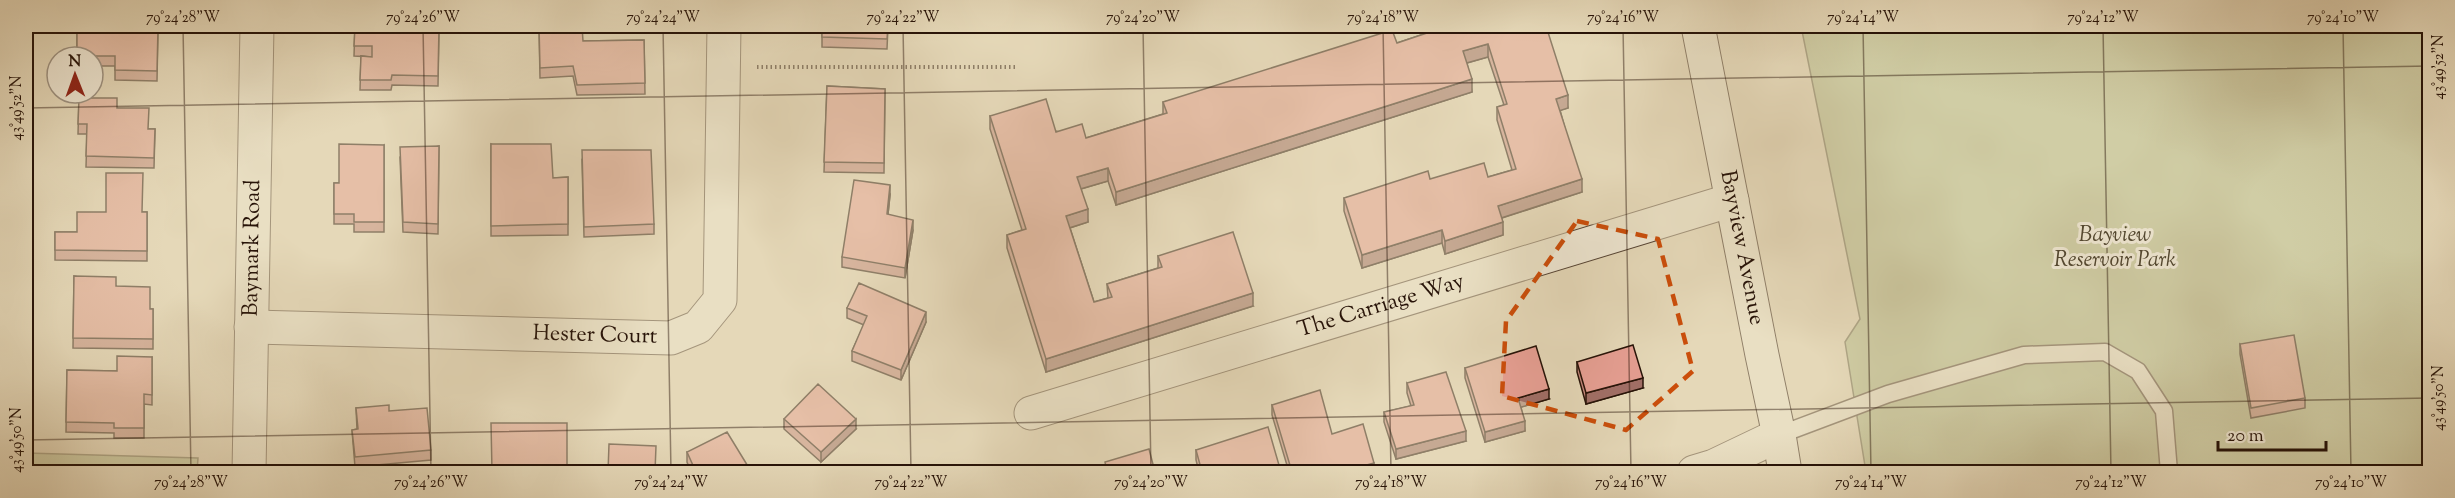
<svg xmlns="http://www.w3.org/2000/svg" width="2455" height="498" font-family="'Sorts Mill Goudy',serif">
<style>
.green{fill:#b5bf8f;stroke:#6e694c;stroke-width:1.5}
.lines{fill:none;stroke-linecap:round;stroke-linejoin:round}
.service-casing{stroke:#564434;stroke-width:19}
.minor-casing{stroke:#564434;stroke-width:35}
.secondary-casing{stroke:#271308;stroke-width:35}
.path{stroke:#271308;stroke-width:4;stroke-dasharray:1.5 3;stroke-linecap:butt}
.service{stroke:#eee6d1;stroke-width:16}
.minor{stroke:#eee6d1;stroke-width:33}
.secondary{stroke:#eee6d1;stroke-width:33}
.wall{fill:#c6897e;stroke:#271308;stroke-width:1.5}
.shaded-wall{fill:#a16f67;stroke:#271308;stroke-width:1.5}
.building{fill:#e69f93;stroke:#271308;stroke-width:1.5}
.marked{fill:none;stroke:#cb4e0b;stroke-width:4.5;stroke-dasharray:12 8;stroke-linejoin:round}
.ticks{fill:none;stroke:#271308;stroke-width:1.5;stroke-opacity:0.45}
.labels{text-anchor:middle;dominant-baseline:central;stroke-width:6;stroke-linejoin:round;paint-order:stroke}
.park-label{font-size:22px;font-style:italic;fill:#524730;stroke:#eee6d1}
.street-label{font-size:22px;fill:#271308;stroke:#eee6d1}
.neatline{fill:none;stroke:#271308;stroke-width:2}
.ticks-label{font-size:15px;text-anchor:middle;fill:#271308}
</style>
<rect width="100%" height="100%" fill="#e5d8b8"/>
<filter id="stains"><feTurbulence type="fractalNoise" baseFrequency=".00333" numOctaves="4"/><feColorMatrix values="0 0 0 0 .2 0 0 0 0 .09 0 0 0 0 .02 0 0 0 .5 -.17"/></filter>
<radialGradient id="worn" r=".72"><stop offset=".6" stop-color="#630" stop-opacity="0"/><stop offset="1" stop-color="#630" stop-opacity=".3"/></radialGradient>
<path class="green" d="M1801 26H2429V472H1866L1845 342 1860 319Z
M26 453 198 458 197 472H26Z"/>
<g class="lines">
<defs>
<path id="service" d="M1779 435 1888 394 2024 355 2105 352 2138 371 2164 411 2169 472"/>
<g id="minor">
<path id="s1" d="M251 327 671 338 698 327 720 300 724 26"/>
<path id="s2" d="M1031 413 1732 200"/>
<path id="s3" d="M249 472 257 26"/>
<path d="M1694 472 1714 466 1779 435"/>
</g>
<g id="secondary">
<path id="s4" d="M1698 26 1762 355 1779 435 1785 472"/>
</g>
</defs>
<use href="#service" class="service-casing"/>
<use href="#minor" class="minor-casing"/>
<use href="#secondary" class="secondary-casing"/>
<path class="path" d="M757 67H1017"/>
<use href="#service" class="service"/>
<use href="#minor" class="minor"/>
<use href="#secondary" class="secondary"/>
</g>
<path class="wall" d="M77 26 117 28H158L157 81 115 80V66H93V57H77Z
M355 26 439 28 438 86 392 85 391 90H360L361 56 372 57 354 56Z
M539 26 583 41 644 40 645 94 577 95 573 76 540 78Z
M822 26H888L887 49 822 47Z
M1432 26H1546L1568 108 1560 110 1582 192 1502 218 1503 235 1445 254 1442 243 1362 268 1344 211V198L1430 179 1488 177 1512 170 1497 120V107L1504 105 1488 57 1467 63 1472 92 1116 205 1108 181 1081 189 1088 222 1070 228 1094 302 1108 298 1107 284 1158 268V256L1253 306 1046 372 1007 248V235L1022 230 990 129V116L1086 138 1163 114V102L1397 43 1433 31Z
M827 86 885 89 884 173 824 172Z
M79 98 117 108 148 129H155L154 168 86 167 87 134H78Z
M491 144 553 178 568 177V235L491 236Z
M384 145V232H354V224H334V183H339Z
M439 146 438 234 403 232 400 157Z
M582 160 654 224V234L584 237Z
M890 195 888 214 913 230 905 278 842 267V257Z
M142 212H147V261L55 260V232H77Z
M74 276 116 286 150 309H153V349L73 348Z
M847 308 926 322 901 380 852 361V351L864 325 847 318Z
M2240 344 2305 398V408L2251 418 2240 354Z
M152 357V405L144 404V438H114V433L66 432 67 370 117 371Z
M1577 362 1643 388 1586 404 1577 372Z
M1465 368 1549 399 1521 407 1525 431 1485 442 1465 378Z
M1407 383 1466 441 1396 459 1384 422V412L1411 406 1407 393Z
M1272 405 1332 434 1374 472H1289L1272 415Z
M356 408 389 411 431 450V460L355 467 352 430 357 429Z
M784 419 856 429 821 462 784 429Z
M1196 450 1281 472H1199L1196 460Z
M687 452 749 472H691L687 462Z"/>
<path class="shaded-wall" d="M1488 44V57L1463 64V51Z
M1472 79V92L1116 205V192Z
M1568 95V108L1556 112V99Z
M1108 168V181L1077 190V177Z
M1582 179V192L1498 219V206Z
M890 185V195L887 224V214Z
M1088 209V222L1066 229V216Z
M913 220V230L905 278V268Z
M1503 222V235L1445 254V241Z
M1442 230V243L1362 268V255Z
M1253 293V306L1046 372V359Z
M926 312V322L901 380V370Z
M1643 378V388L1586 404V393Z
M1549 389V399L1518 408V398Z
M856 419V429L821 462V452Z
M1525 421V431L1485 442V432Z
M1466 431V441L1396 459V449Z
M1374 463V472H1341Z
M749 468V472H739Z"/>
<path class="building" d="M77 26H117V28H158L157 71 115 70V56H77Z
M355 26H391V27L439 28 438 76 392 75 391 80H360L361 56 372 57V46H354Z
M539 26H582L583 41 644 40 645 83 577 85 573 66 540 68Z
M822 26H888L887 39 822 37Z
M1435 26H1546L1568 95 1556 99 1582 179 1498 206 1503 222 1445 241 1442 230 1362 255 1344 198 1428 171 1430 179 1484 163 1488 177 1516 169 1497 107 1507 104 1488 44 1463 51 1472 79 1116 192 1108 168 1077 177 1088 209 1066 216 1094 302 1112 297 1107 284 1162 267 1158 256 1233 232 1253 293 1046 359 1007 235 1026 229 990 116 1046 99 1056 132 1082 124 1086 138 1167 113 1163 102 1392 30 1397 43 1436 30Z
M827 86 885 89 884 163 824 162Z
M79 98H117V108H149L148 129H155L154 158 86 156 87 124H78Z
M339 144 384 145V222H354V214H334V183H339Z
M491 144H551L553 178 568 177V224L491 226Z
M439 146 438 224 403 222 400 147Z
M582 150H651L654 224 584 227Z
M106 173H143L142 212H147V251L55 250V232H77V212H106Z
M854 180 890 185 887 214 913 220 905 268 842 257Z
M74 276 116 277V286L150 287V309H153V339L73 338Z
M859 283 926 312 901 370 852 351 867 316 847 308Z
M2294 335 2305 398 2251 408 2240 344Z
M1633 345 1643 378 1586 393 1577 362Z
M1536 346 1549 389 1518 398 1525 421 1485 432 1465 368Z
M117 356 152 357V395L144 394V428H114V423L66 422 67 370 117 371Z
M1446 372 1466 431 1396 449 1384 412 1414 405 1407 383Z
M818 384 856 419 821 452 784 419Z
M1320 390 1332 434 1363 424 1374 463 1341 472H1292L1272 405Z
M389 405V411L427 408 431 450 355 457 352 430 358 429 356 408Z
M491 423H567V472H492Z
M1268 427 1281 472H1202L1196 450Z
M727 432 749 468 739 472H696L687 452Z
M609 444 656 446 655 472H608Z
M1149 449 1155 472H1107L1105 462Z
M407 470 408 472H383Z"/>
<path d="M0 0H2455V498H0ZM1577 221 1658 239 1693 371 1626 430 1502 396 1506 321Z" fill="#e5d8b8" fill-opacity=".55" fill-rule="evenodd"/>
<path class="marked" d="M1577 221 1658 239 1693 371 1626 430 1502 396 1506 321Z"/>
<path class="ticks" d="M183 26 191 472M423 26 431 472M663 26 671 472M903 26 911 472M1143 26 1151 472M1383 26 1391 472M1623 26 1631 472M1863 26 1871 472M2103 26 2111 472M2343 26 2351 472M26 108 2430 66M26 440 2430 398"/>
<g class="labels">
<g class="park-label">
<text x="2115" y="236">Bayview<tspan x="2115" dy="25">Reservoir Park</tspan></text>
</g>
<g class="street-label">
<text stroke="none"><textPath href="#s3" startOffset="224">Baymark Road</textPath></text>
<text stroke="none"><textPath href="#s4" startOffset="226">Bayview Avenue</textPath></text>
<text stroke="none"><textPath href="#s2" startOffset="366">The Carriage Way</textPath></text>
<text stroke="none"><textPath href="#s1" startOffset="344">Hester Court</textPath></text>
</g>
</g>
<rect width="2455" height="498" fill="none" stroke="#e5d8b8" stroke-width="66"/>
<g transform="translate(75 75) rotate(359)"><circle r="28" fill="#eee6d1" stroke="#9e9281" stroke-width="1.5"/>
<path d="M0-4.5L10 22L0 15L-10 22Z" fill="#8f2418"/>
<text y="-9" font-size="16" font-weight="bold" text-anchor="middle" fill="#271308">N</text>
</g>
<path d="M2218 441v9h108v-9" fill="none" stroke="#271308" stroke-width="3"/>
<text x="2227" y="441" font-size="18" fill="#271308" stroke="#eee6d1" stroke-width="4.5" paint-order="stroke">20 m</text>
<rect x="33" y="33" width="2389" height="432" class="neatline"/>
<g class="ticks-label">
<text x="183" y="22">79°24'28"W</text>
<text x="423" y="22">79°24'26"W</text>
<text x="663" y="22">79°24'24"W</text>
<text x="903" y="22">79°24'22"W</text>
<text x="1143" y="22">79°24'20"W</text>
<text x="1383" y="22">79°24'18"W</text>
<text x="1623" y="22">79°24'16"W</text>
<text x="1863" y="22">79°24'14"W</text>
<text x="2103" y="22">79°24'12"W</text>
<text x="2343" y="22">79°24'10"W</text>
<text transform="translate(2438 67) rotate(-90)" y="5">43°49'52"N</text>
<text transform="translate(16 108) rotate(-90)" y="5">43°49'52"N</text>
<text transform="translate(2438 398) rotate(-90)" y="5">43°49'50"N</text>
<text transform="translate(16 440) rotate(-90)" y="5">43°49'50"N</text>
<text x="191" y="487">79°24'28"W</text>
<text x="431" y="487">79°24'26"W</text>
<text x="671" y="487">79°24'24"W</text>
<text x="911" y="487">79°24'22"W</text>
<text x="1151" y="487">79°24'20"W</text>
<text x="1391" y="487">79°24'18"W</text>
<text x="1631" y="487">79°24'16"W</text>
<text x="1871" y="487">79°24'14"W</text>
<text x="2111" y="487">79°24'12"W</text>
<text x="2351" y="487">79°24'10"W</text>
</g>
<rect width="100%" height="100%" filter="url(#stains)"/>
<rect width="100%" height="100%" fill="url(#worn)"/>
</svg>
